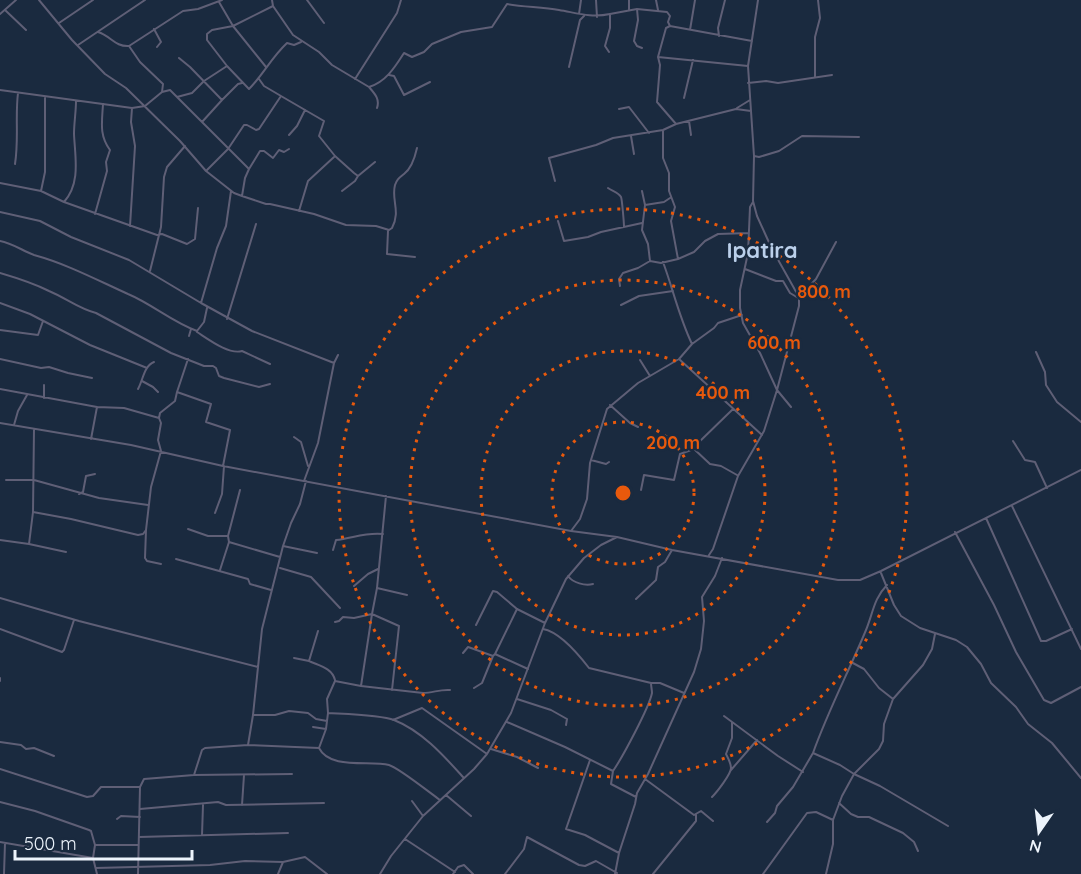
<svg xmlns="http://www.w3.org/2000/svg" width="1081" height="874" font-family="Quicksand,sans-serif">
<style>
.lines{fill:none;stroke-linecap:round;stroke-linejoin:round}
.minor{stroke:#5f5f76;stroke-width:2}
.ring{fill:none;stroke:#e8590c;stroke-width:3;stroke-dasharray:3 6}
.labels{text-anchor:middle;dominant-baseline:central;stroke-width:5;stroke-linejoin:round;paint-order:stroke}
.quarter-label{font-size:22px;font-weight:bold;fill:#bbd0eb;stroke:#1a2a3f}
.centre{fill:#e8590c;stroke:#1a2a3f;stroke-width:3}
.ring-label{font-size:18px;text-anchor:middle;font-weight:bold;fill:#e8590c;stroke:#1a2a3f;stroke-width:5;stroke-linejoin:round;paint-order:stroke}
</style>
<rect width="100%" height="100%" fill="#1a2a3f"/>
<g class="lines">
<path class="minor" d="M39 0 72 40 105 74 126 88 180 141 206 171 228 149 244 125H247L256 130 259 129 281 96 264 86 259 79
M272 0 273 6 293 35 319 52 332 65 369 87C386 82 395 67 404 53L412 57 424 52 432 44 461 32 492 27 507 4C524 7 542 7 559 10 577 13 591 18 610 14
M307 0 324 23
M596 0 597 17
M629 0V10
M656 0 658 10
M219 2 233 26 273 6
M637 9 638 20 634 41 637 46 642 48
M5 10 26 30
M0 14 16 0
M579 14 581 0
M59 23 93 0
M670 26 666 28 658 57 748 66
M154 29 161 42 157 47
M690 30 695 0
M98 32C111 36 115 47 129 46L183 11 198 9 222 0
M719 36 718 28 725 0
M78 45 145 0
M129 46 140 62 163 84 162 92
M609 52 605 46 610 28V14L637 9 667 12 670 16 668 22 670 26 752 41
M658 57 660 65 657 102 676 124
M179 58 190 67 222 100 238 84 242 83
M227 66 249 89C263 75 271 58 287 43L294 45 301 42
M569 67 580 20 584 16
M389 75 394 76 404 95 430 82
M815 77V37L820 18 818 0
M355 79 397 13 401 0
M748 83 766 81 778 83 832 75
M369 87C375 94 380 99 377 108
M0 90 132 108 145 106 162 92 170 90 249 169 245 178 242 196 234 193 206 171
M281 96 324 121 319 136 335 156 354 173 358 176 375 162
M177 97 192 93 204 81 227 66 207 40V34L212 30 233 26 266 67
M45 98V172L41 191 64 202 157 235 162 234 187 244 195 239 198 208
M684 98 693 60
M737 108 750 100
M619 109 629 107 649 133
M689 121 691 135
M202 122 222 100
M663 130V158L669 173V191L675 207 671 221 678 259
M289 135 297 126 305 110
M631 136 634 154
M754 156 759 157 779 151 802 136 859 137
M15 164C19 139 15 117 18 93
M249 169 260 151H264L273 158 279 150 284 152 289 149
M555 181 549 158 596 145 613 138 663 130 676 124 736 109 751 111
M0 183 41 191
M608 188C612 191 619 193 621 197 622 199 624 223 624 227
M342 191 355 181 358 176
M642 191 645 205 642 230 648 244 650 261
M242 196 266 204H270L314 214 346 225 376 226 389 230 392 228C401 211 391 200 395 185 397 179 399 178 404 174 412 168 415 157 417 148
M64 202C81 183 75 157 74 134 74 123 76 112 76 101
M753 202 750 207 748 253 740 290V308L743 323 760 353 777 390 791 407
M645 205 664 202 670 198
M299 211 308 181 334 157
M0 212 40 221 71 237 129 260 201 303 217 248 226 226 231 191
M95 214 107 171 106 162 110 150C99 135 102 122 103 104
M558 221 564 241 588 237 601 232 642 223
M130 226 135 146 131 122 132 108
M388 231 387 254 415 257
M0 241C12 243 23 251 34 255 67 264 97 280 128 294 152 304 172 322 197 331L204 322 207 308
M663 262C673 289 679 317 692 344
M745 269 776 281H783L790 293 800 299
M150 271 161 227 164 177 167 167 185 146
M0 273C17 278 33 283 49 291 66 298 79 309 96 313L171 353 204 366H213L216 368 219 376 224 378 259 387 270 384
M620 286 619 279 623 273 638 268 650 261 661 263 678 259 694 252 705 241 718 234 749 233
M799 297 816 279 836 242
M0 303 30 314 90 345 147 368
M201 303 252 331 334 363 338 355
M621 305 639 296 673 291
M227 319 256 224
M0 330 38 335 43 321
M197 332C208 339 229 355 242 351L270 364
M189 336 191 329
M1036 352 1045 372 1046 385 1057 402 1081 422
M0 359 41 368 49 367 68 373 92 378
M188 359 177 392 211 404 206 422 230 430 223 466
M679 359 762 435
M640 360 650 376
M142 381 153 387 158 392
M0 389 97 407 124 408 159 418 161 423 158 440 161 451 151 487 146 530 143 534 138 535 71 519 33 512 34 429
M138 389C143 380 144 366 154 362
M44 398V385
M610 405 630 423 638 427
M159 418 160 413 175 401 177 392
M0 423 131 445 223 466 571 531 617 537 672 550 838 580H860L881 571 1081 470
M14 425 18 411 27 395
M294 437 301 442 308 466
M91 439 97 407
M1013 441 1025 460 1035 462 1047 488
M694 449 710 464 721 466 737 475
M591 460 606 464 609 462
M6 480H34L99 498 148 505
M304 481 318 443 334 363
M641 490 644 475 674 480 680 454 694 449 696 445 733 409
M79 494 83 492 86 476 95 474
M386 496 377 588 372 614 361 686 335 681 327 699 328 713C344 714 381 715 394 720 422 731 444 756 463 777
M1012 506 1081 649
M33 512 29 544 66 552
M215 513 222 494 224 466
M986 518 1041 641H1046L1072 629
M188 529 208 536H228L229 542 220 570
M146 530 145 558 147 561 161 564
M571 531 580 519 587 499 590 463 607 409 638 383 679 359 692 344 714 328 718 323 742 315
M955 532 994 605 1016 652 1044 700 1051 703 1081 687
M228 536 240 490
M0 540 29 544
M229 542 280 557
M283 546 317 553
M333 550 336 540C353 538 366 532 383 534
M709 555 713 549 738 476 764 431 777 390 799 306V297L772 249 757 216 753 201 754 156 748 66 758 0
M176 559 248 579 250 584 271 590
M280 568 311 577 340 608
M881 573 894 605 901 616 920 628 956 640 967 647 981 664 991 683 1016 707 1028 724 1052 743 1081 778
M568 576C573 583 585 586 593 584
M887 585C874 598 873 613 866 630 849 671 828 711 813 753L840 765 854 774 879 749 883 741 884 724 893 699 923 665 932 649 935 634
M354 586 368 574 378 569
M377 588 407 595
M0 598 79 621 258 667
M636 599 656 580 658 567 665 562 672 550
M335 622 339 621 343 617 354 618 372 614 399 626 392 690
M476 625 493 591 497 592 517 609 545 623
M0 629 62 652 64 650 74 620
M543 629C560 632 579 655 589 668L651 683H660L684 693
M318 631 309 661C320 666 332 668 335 680
M463 653 468 647 471 648 493 656 495 654 528 669
M495 654 517 609
M294 658 309 661
M851 662 864 669 879 688 893 699
M0 678V681
M361 686 423 693C433 693 440 689 450 690
M474 688 482 683 493 656
M517 699 551 710 567 719 566 725
M253 715H275L289 711 308 713 316 719 327 721
M724 716 778 756 803 772
M393 720 422 708 487 754
M507 722 565 747 613 771 611 784 636 797
M313 727 326 729 328 713
M0 742 21 745 26 749 34 748 54 756
M248 745 253 715 262 629 283 546 291 523 300 504 306 481
M319 748C330 770 370 760 389 765 399 768 430 793 440 800
M319 748 326 729
M491 749 517 757 538 768
M590 760 566 829 585 835 619 853 635 804 637 793 648 774 694 672 701 649 704 621 702 597 715 576 722 558
M0 769 87 797 93 796 101 787H140
M731 770 757 740
M613 771C622 758 649 708 652 693 652 690 651 686 651 683
M194 775 202 750 205 748 248 745 319 748
M645 779 694 815 701 811 713 821
M446 795 471 816
M712 797C717 792 731 774 731 768 731 763 728 758 726 754L732 738V722
M412 801 423 816
M0 802 35 811 89 830 91 831 95 845
M839 803 851 814 858 817H869L903 833 914 842 918 851
M242 805 244 775
M140 809 218 802 226 805 324 803
M117 819 121 816 140 817
M767 822 775 813 777 806 793 787 813 753
M202 835 203 805
M139 837 288 833
M405 839 455 872
M0 842 93 858
M96 868 210 865 245 861 283 862 305 857 327 874
M4 874 5 843
M97 874 93 858 95 845H138
M138 874 140 787 144 779 194 775 292 774
M278 874 283 862
M380 874 391 856 423 816 474 769 487 754 511 713 545 623 566 579 584 558 601 545 617 537
M453 874 458 867 464 865 473 874
M505 874 524 849 527 837 579 865 585 866 596 861 617 873
M615 874 619 853
M653 874 696 821V815
M763 874 807 813 816 812 833 820
M826 874 833 844V820L842 796 854 774 880 786 948 826"/>
</g>
<g class="ring">
<circle cx="623" cy="493" r="71"/>
<circle cx="623" cy="493" r="142"/>
<circle cx="623" cy="493" r="213"/>
<circle cx="623" cy="493" r="284"/>
</g>
<g class="labels">
<g class="quarter-label">
<text x="762" y="250">Ipatira</text>
</g>
</g>
<circle cx="623" cy="493" r="9" class="centre"/>
<g class="ring-label">
<text x="824" y="298">800 m</text>
<text x="774" y="349">600 m</text>
<text x="723" y="399">400 m</text>
<text x="673" y="449">200 m</text>
</g>
<g transform="translate(1039 832) rotate(194)" stroke="#1a2a3f" stroke-width="4.5" paint-order="stroke">
<path d="M0-4.5L10 22L0 15L-10 22Z" fill="#edf4fc"/>
<text y="-9" font-size="16" font-weight="bold" text-anchor="middle" fill="#edf4fc">N</text>
</g>
<path d="M15 850v9h177v-9" fill="none" stroke="#edf4fc" stroke-width="3"/>
<text x="24" y="850" font-size="18" fill="#edf4fc" stroke="#1a2a3f" stroke-width="4.5" paint-order="stroke">500 m</text>
</svg>
